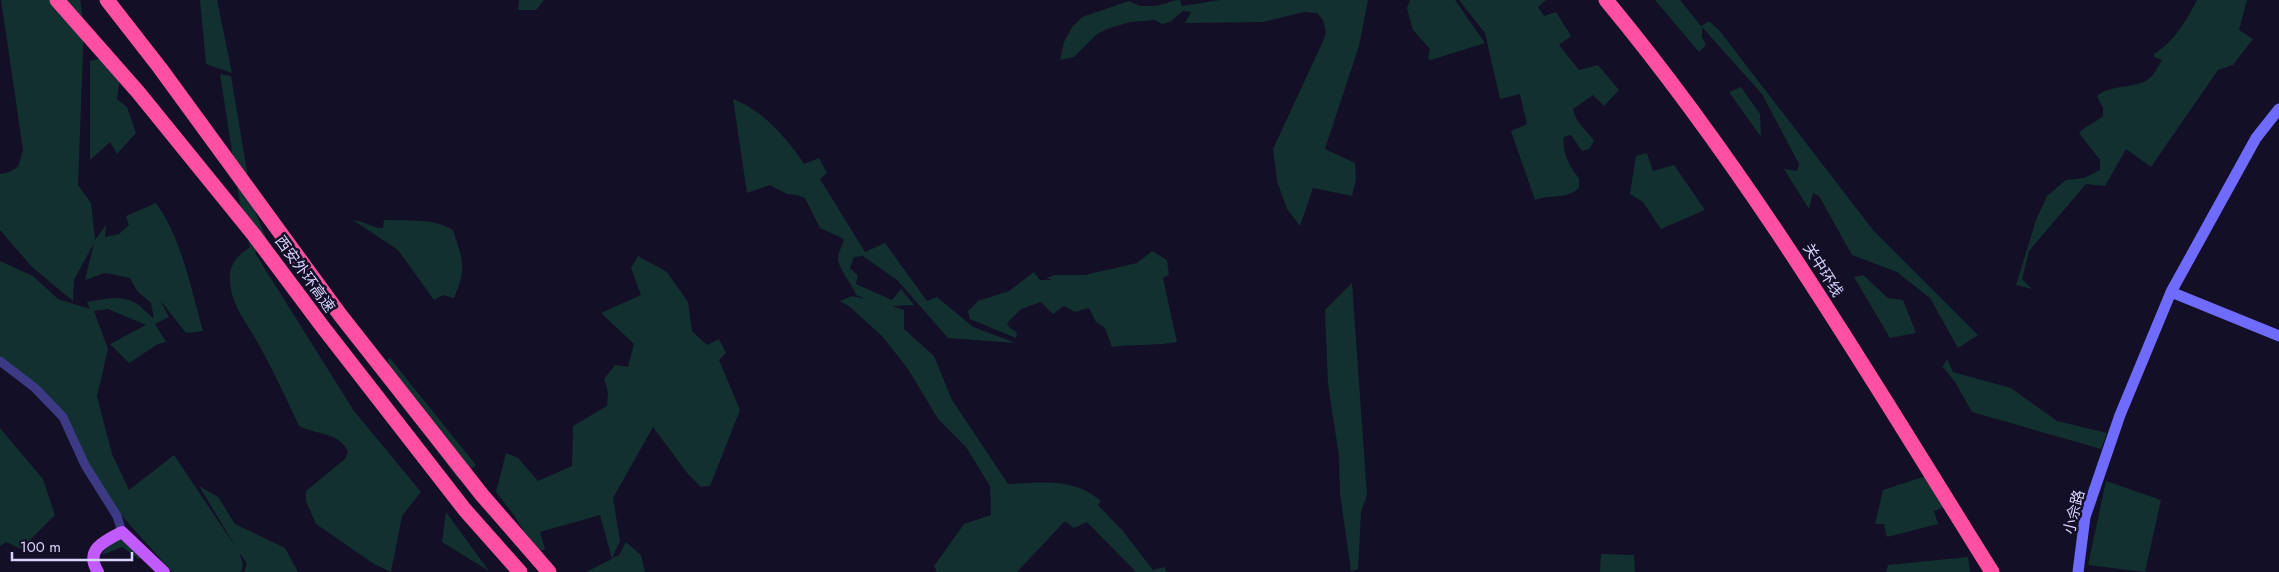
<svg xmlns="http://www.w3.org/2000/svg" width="2279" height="572" font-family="Jost,'Noto Sans SC',sans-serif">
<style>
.green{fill:#12302f}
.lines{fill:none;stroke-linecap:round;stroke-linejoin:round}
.street{stroke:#3d3a85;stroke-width:9}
.secondary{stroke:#6f6bff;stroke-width:11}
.primary{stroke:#c25bff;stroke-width:12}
.highway{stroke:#ff4fa3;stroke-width:15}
.labels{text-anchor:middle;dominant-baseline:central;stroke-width:5;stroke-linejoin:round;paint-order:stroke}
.street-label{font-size:15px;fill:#d9d4ff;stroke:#130f26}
</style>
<rect width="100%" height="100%" fill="#130f26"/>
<path class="green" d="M1 0H80L84 25 78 185 91 203 95 240 106 225 105 237 119 234 129 225 126 216 156 203C182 239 191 289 203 331L186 333 160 300 169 317 155 324 166 342 158 344 129 363 110 344 146 325 108 309 94 311 108 349 97 396 112 454 129 490 174 455 237 549 199 486 218 497 235 524 285 548 298 572H244L247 564 240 553 243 566 241 572H172L97 488 62 416 0 363V261L33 276 58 299 90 309 87 302C103 299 121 294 136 303 142 307 148 314 154 319L151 303 137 291 130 278 105 273 85 280 94 243 74 280 73 301 32 267 0 230V174L7 173 18 167 23 150Z
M200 0H217L232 73 206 64Z
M519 0H544L536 10H518Z
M1177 0H1180L1182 6 1220 0H1368L1359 46 1325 149 1355 163 1356 179 1352 196 1313 188 1300 226 1287 209 1277 181 1273 149 1324 39 1326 32 1323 20 1317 13 1304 12 1263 22 1185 23 1191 12 1183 11 1170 22 1162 24 1155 20 1130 22 1107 29 1097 34 1074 57 1060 60 1064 42 1072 27 1082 17 1129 1 1140 6H1156Z
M1410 0H1455L1485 43 1431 60 1428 59 1430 49 1413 30 1407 8Z
M1459 0H1546L1538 7 1544 16 1556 12 1571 36 1559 45 1579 70 1598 65 1619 90 1604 106 1593 95 1573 109C1575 123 1587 130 1594 141L1589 149 1582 151 1571 135 1564 137C1561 150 1570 168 1579 178V188C1566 200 1550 194 1535 200L1511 131 1527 124 1520 94 1500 99 1485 33Z
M1655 0H1680L1701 26 1709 21 1719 30 1873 230 1978 335 1958 348 1930 298 1897 272 1852 255 1819 196 1813 193 1809 209 1784 169 1797 171 1799 164 1762 94 1702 27V37L1706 45 1699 52Z
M2197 0H2247L2239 30 2253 39 2233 65 2218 70 2151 167 2126 149 2105 186 2086 184 2029 251 2022 279 2032 289 2016 285 2036 220 2047 196 2066 180 2084 178 2100 170V160L2079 133C2086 125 2095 123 2103 116V108L2097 96C2111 83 2138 90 2151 77 2155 73 2159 65 2162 60L2154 57V54C2173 43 2187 20 2197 0Z
M113 56 120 78 117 99 127 107 136 133 117 154 110 142 90 160V61Z
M220 74 231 76 253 207 267 240 255 253 354 411 421 492 402 516 391 572 374 564 316 524 306 501V491L345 459 348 451C338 432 317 435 299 426 286 398 273 370 258 343 247 323 231 305 230 281 228 265 238 255 250 247L243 223Z
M1741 87 1760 114 1761 137 1729 92Z
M733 99C761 109 788 139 804 164L819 158 827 173 820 179 865 252 885 243 927 301 937 297 973 327 1016 343 948 338 898 281 863 256 854 257 850 268 858 276 856 284 892 300 901 289 914 305 892 306 904 310V329L934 356 952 400 1008 484C1043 483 1072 477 1101 501L1098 505 1122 530 1153 570 1164 567 1167 572H1136L1087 522 1074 528 1065 521 1017 572H937L934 566 964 524 991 515 990 486 966 447 938 419 908 369 883 337 850 307 840 301 852 296 865 299 856 295C853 285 837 267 838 258 838 252 843 245 844 239L820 228 805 198 797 195 787 194 770 185 747 193Z
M1647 153 1653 171 1674 165 1705 210 1661 229 1643 202 1630 194 1636 156Z
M353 220C365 221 371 228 383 228L384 220C407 221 434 218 453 230 463 261 467 267 454 298L443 295 434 300 398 250Z
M1152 251 1167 260 1169 275 1163 278 1177 342C1155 346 1134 344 1112 347L1105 328 1096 322 1089 308 1075 312 1064 306 1053 314 1041 302 1021 309 1007 323 1010 328 1017 332 1016 338 970 319 968 311 978 301 1009 291 1034 272 1040 280H1052L1046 278 1055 275H1085L1137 263Z
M638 256 667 272 688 302 692 331 707 345 719 339 726 353 719 360 740 410 710 486 701 487 688 474 653 427 613 498 620 541 612 558 619 555 626 542 641 555 645 572H586L612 559 600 515 540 532 545 549 536 553 516 518 496 492 506 453 518 458 538 481 572 466 573 426 607 406 608 392 604 379 615 365 628 367 634 344 601 313 641 295 631 268Z
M1863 275 1888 298 1903 300 1916 333 1890 338 1854 277Z
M1352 283 1367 495 1361 512 1358 569 1351 571 1340 493 1339 456 1328 384 1325 310Z
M389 357 476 465 459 480 396 395 386 368Z
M1947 359 1953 372 2011 388 2057 421 2107 433 2101 449 1972 412 1955 382 1943 367 1938 375Z
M0 428 43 479 55 515 21 549 6 542 0 546Z
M1929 475 1944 507 1934 511 1938 524 1887 537 1884 524H1875L1883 490Z
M2106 481 2161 500 2145 572 2088 565Z
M446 512 489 571 442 542Z
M122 539 145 555 139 559 122 547 102 555 108 543Z
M1601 554 1634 555 1635 572H1600Z
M1968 557 1970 572H1886L1888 565Z"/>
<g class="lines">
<path class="street" d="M0 361 35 388 63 417 85 465 117 516 122 532"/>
<path class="secondary" d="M2171 292 2279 336
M2078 572 2085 517 2120 415 2171 292 2256 138 2279 109"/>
<path class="primary" d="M98 572C84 550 104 541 122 532L164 572"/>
<path class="highway" d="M57 0 138 92 254 235 322 326 465 510 520 572
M107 0 160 68 341 316 482 495 549 572
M1606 0C1753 177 1870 377 1992 572"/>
</g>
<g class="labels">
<g class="street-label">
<text transform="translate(1823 270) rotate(58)">关中环线</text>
<text transform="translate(305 274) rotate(54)">西安外环高速</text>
<text transform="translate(2074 512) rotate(-76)">小佘路</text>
</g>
</g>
<path d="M12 552v8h120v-8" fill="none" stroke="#d9d4ff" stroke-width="2.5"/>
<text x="20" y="552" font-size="15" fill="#d9d4ff" stroke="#130f26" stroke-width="4" paint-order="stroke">100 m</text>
</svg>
